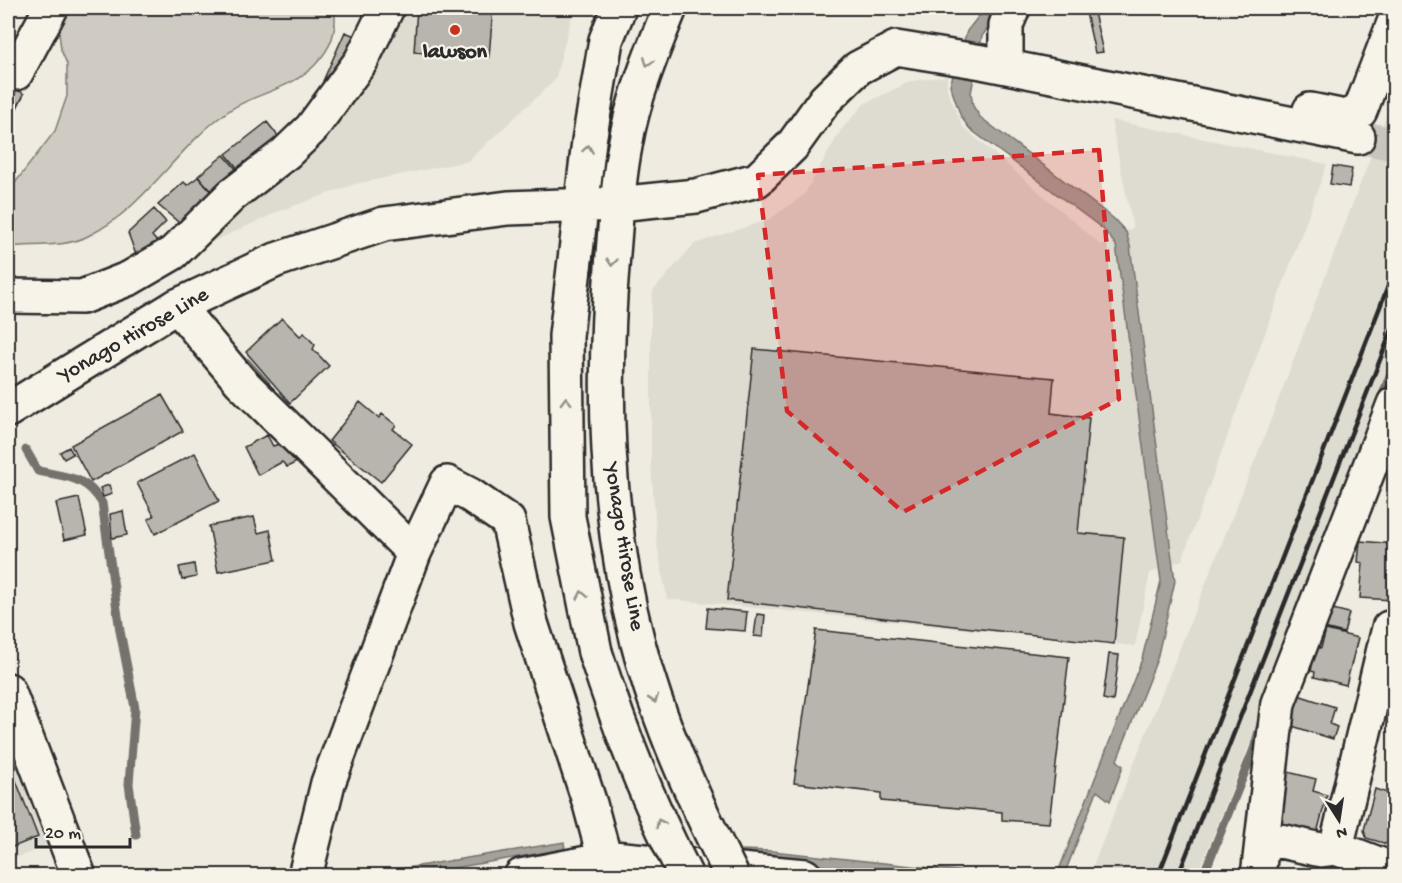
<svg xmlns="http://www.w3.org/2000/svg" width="1402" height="883" font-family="'Gochi Hand',sans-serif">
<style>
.built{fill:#dedbd1}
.green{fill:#cfcbc2;stroke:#7d7b76;stroke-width:1.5}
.water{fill:#a4a29a;stroke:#74726e;stroke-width:1.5}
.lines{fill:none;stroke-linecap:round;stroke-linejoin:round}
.stream{stroke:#74726e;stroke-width:9}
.building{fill:#b8b5ae;stroke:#2b2b2b;stroke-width:1.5}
.minor-tunnel{stroke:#c8c5bc;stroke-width:33;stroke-dasharray:33 16;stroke-linecap:butt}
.minor-casing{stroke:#2b2b2b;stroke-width:38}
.major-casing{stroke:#2b2b2b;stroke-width:38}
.minor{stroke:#f7f3e8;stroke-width:33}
.major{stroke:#f7f3e8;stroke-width:33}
.rail{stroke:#2b2b2b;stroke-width:4.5}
.major-bridge-casing{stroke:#2b2b2b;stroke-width:38;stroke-linecap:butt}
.major-bridge{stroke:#f7f3e8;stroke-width:33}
.oneway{stroke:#918f8a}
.marked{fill:#d62828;fill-opacity:0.2;stroke:#d62828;stroke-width:4.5;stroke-dasharray:12 8;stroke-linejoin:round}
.poi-dot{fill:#c8321e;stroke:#f7f3e8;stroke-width:2}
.labels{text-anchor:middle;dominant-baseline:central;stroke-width:4.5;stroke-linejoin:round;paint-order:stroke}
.poi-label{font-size:22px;font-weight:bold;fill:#2b2b2b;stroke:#f7f3e8}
.street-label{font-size:22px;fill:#2b2b2b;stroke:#f7f3e8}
</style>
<rect width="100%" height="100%" fill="#efebe0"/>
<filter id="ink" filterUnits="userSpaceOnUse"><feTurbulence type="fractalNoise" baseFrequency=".0167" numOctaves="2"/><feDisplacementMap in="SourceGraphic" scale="12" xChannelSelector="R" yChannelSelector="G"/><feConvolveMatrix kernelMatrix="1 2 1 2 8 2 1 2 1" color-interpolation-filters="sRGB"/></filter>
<g filter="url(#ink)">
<path class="built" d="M406 8H574L555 80 468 161 355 184 282 210 201 247 238 210 317 147 376 70Z
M947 76V90L963 127 1101 245 1133 228 1111 120 1327 164 1182 560 1150 573 1135 646 667 599 657 544 651 464V310L653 291 694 244 770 219 804 195 841 130 864 104 911 81Z
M1394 95V386L1197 875 1089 876 1265 435Z
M8 741 52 844 8 861Z"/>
<path class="green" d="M70 8H334C338 31 331 48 315 65 290 91 251 93 223 115 174 151 145 208 88 236 65 248 33 244 8 247V188L15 183 55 131 67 96V64L61 50 59 32Z"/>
<path class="water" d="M985 8H1003L982 36 971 93 973 106 980 117 1113 218 1126 232 1130 246 1175 581 1157 659 1117 760 1123 766 1110 801 1097 791 1064 875H1057L1142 659 1161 581 1116 245 1103 229 970 129 961 117 950 85 967 31Z
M564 842 565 849 413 875H364Z
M621 846 772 851 996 875 928 876Z"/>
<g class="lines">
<path class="stream" d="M246 362 266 384
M1380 402 1394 365
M26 450 38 471C67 477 86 476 102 503L120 631 135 708 129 784 136 835
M1203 876 1254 749 1261 724"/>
</g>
<path class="building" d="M417 8H493L489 57 414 52Z
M517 8H545V11L517 10Z
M1085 8H1093L1103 52 1095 53Z
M345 32 355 36 333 85 323 81Z
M8 78 21 85 18 90 24 94 11 120 8 118Z
M267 122 285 145 245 177 226 154Z
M224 155 243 177 219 199 198 176Z
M1333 166 1352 169 1349 187 1330 184Z
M198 177 217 199 183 226 158 205 184 182 187 185Z
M154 209 166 222 152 236 159 244 139 263 128 233Z
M282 318 300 336 304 333 315 345 313 349 329 366 290 403 246 352Z
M754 349 1054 378 1051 413 1089 418 1078 533 1124 537 1114 644 727 600Z
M162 395 183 431 91 482 71 445Z
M360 402 379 418 382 414 396 425 393 429 412 444 381 482 329 441Z
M267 435 273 446 282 443 297 462 287 467 282 462 258 475 244 447Z
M69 447 73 454 64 459 60 452Z
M195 453 219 501 155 534 148 519 154 516 137 483Z
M109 485 112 494 103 497 100 488Z
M79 498 87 535 64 540 56 503Z
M123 511 127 535 112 538 110 514Z
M254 517 258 533 270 530 276 560 218 572 209 526Z
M1360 541 1394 544 1392 600 1360 598 1363 563 1358 562Z
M194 564 196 577 182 580 179 567Z
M708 608 747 612 745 631 706 628Z
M1329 608 1349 613 1344 633 1324 628Z
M757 614 765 615 763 637 754 636Z
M816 630 1069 657 1049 823 1002 820V812L881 801V793L794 783Z
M1326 630 1358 638 1346 685 1314 677 1315 672 1311 671 1316 647 1321 648Z
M1109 654 1119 655 1113 701 1103 699Z
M1394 678V701L1389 699Z
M1298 695 1335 707 1330 724 1337 727 1333 739 1289 725Z
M8 760 38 837 8 849Z
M1288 772 1316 779 1313 791 1327 795 1317 833 1275 823Z
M1375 789 1394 795V846L1366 838 1364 830Z"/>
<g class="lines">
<path class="minor-tunnel" d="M1358 137 1394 144"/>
<defs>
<path id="minor" d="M1006 57V25L1013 8
M16 73 51 8
M1310 110 1345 117 1360 111 1394 23
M617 204 696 196 757 180 792 146 825 100 858 68 896 48 982 62 1358 137
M8 296 82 297 130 278 173 253 232 195 286 153 311 129 361 61 387 8
M177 306 240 381 414 553
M1394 628H1389L1336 848 1394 870
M8 690 79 876
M1263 837 1321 850 1336 848
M305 876 328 783 414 553 447 483 470 495 508 521 531 623 590 804 605 860
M521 876 613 858 805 876
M1258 876 1278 703 1394 404"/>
<path id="major" d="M8 410 177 306 276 260 384 224 508 208 617 204
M638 643C605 515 602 386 613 254 616 218 618 181 625 146 633 98 652 52 670 8
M595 652 568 517 566 336 589 141 606 40 619 8"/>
</defs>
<use href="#minor" class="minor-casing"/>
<use href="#major" class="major-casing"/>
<use href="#minor" class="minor"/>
<use href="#major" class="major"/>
<path class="rail" d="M1158 876 1394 271
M1178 876 1394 324"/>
<defs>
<path id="major-bridge" d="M638 643C659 725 694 799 732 876
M595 652C620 730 648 803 686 876"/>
</defs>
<use href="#major-bridge" class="major-bridge-casing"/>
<use href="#major-bridge" class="major-bridge"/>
</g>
<defs><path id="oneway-chevron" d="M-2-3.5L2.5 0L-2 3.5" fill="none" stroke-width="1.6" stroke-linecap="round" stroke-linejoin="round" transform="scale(1.5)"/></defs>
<g class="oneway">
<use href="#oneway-chevron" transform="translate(648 62) rotate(111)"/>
<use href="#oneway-chevron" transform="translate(588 149) rotate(-81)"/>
<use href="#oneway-chevron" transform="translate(612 262) rotate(95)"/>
<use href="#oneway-chevron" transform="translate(566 401) rotate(-91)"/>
<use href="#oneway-chevron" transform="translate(582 595) rotate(-101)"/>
<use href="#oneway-chevron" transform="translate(654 699) rotate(71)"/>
<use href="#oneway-chevron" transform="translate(660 823) rotate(-116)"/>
</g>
</g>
<path class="marked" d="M1099 150 1119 399 903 512 787 411 758 175Z"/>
<circle class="poi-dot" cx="455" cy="30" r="6"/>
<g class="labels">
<g class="poi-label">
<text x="455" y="53">lawson</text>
</g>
<g class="street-label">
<text transform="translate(134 336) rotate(-30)">Yonago Hirose Line</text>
<text transform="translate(623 547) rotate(81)">Yonago Hirose Line</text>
</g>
</g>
<rect width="1402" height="883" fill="none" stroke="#f7f3e8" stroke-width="30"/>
<rect x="15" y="15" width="1372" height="853" fill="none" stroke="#2b2b2b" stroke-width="2" filter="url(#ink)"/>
<g transform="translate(1339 820) rotate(168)" stroke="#f7f3e8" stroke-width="4.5" paint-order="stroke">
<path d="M0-4.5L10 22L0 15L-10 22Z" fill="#2b2b2b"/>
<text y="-9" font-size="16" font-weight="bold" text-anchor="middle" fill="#2b2b2b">N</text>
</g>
<path d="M36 838v9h94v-9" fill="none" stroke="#2b2b2b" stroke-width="3"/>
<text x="45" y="838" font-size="18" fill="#2b2b2b" stroke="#f7f3e8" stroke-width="4.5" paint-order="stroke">20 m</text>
</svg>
